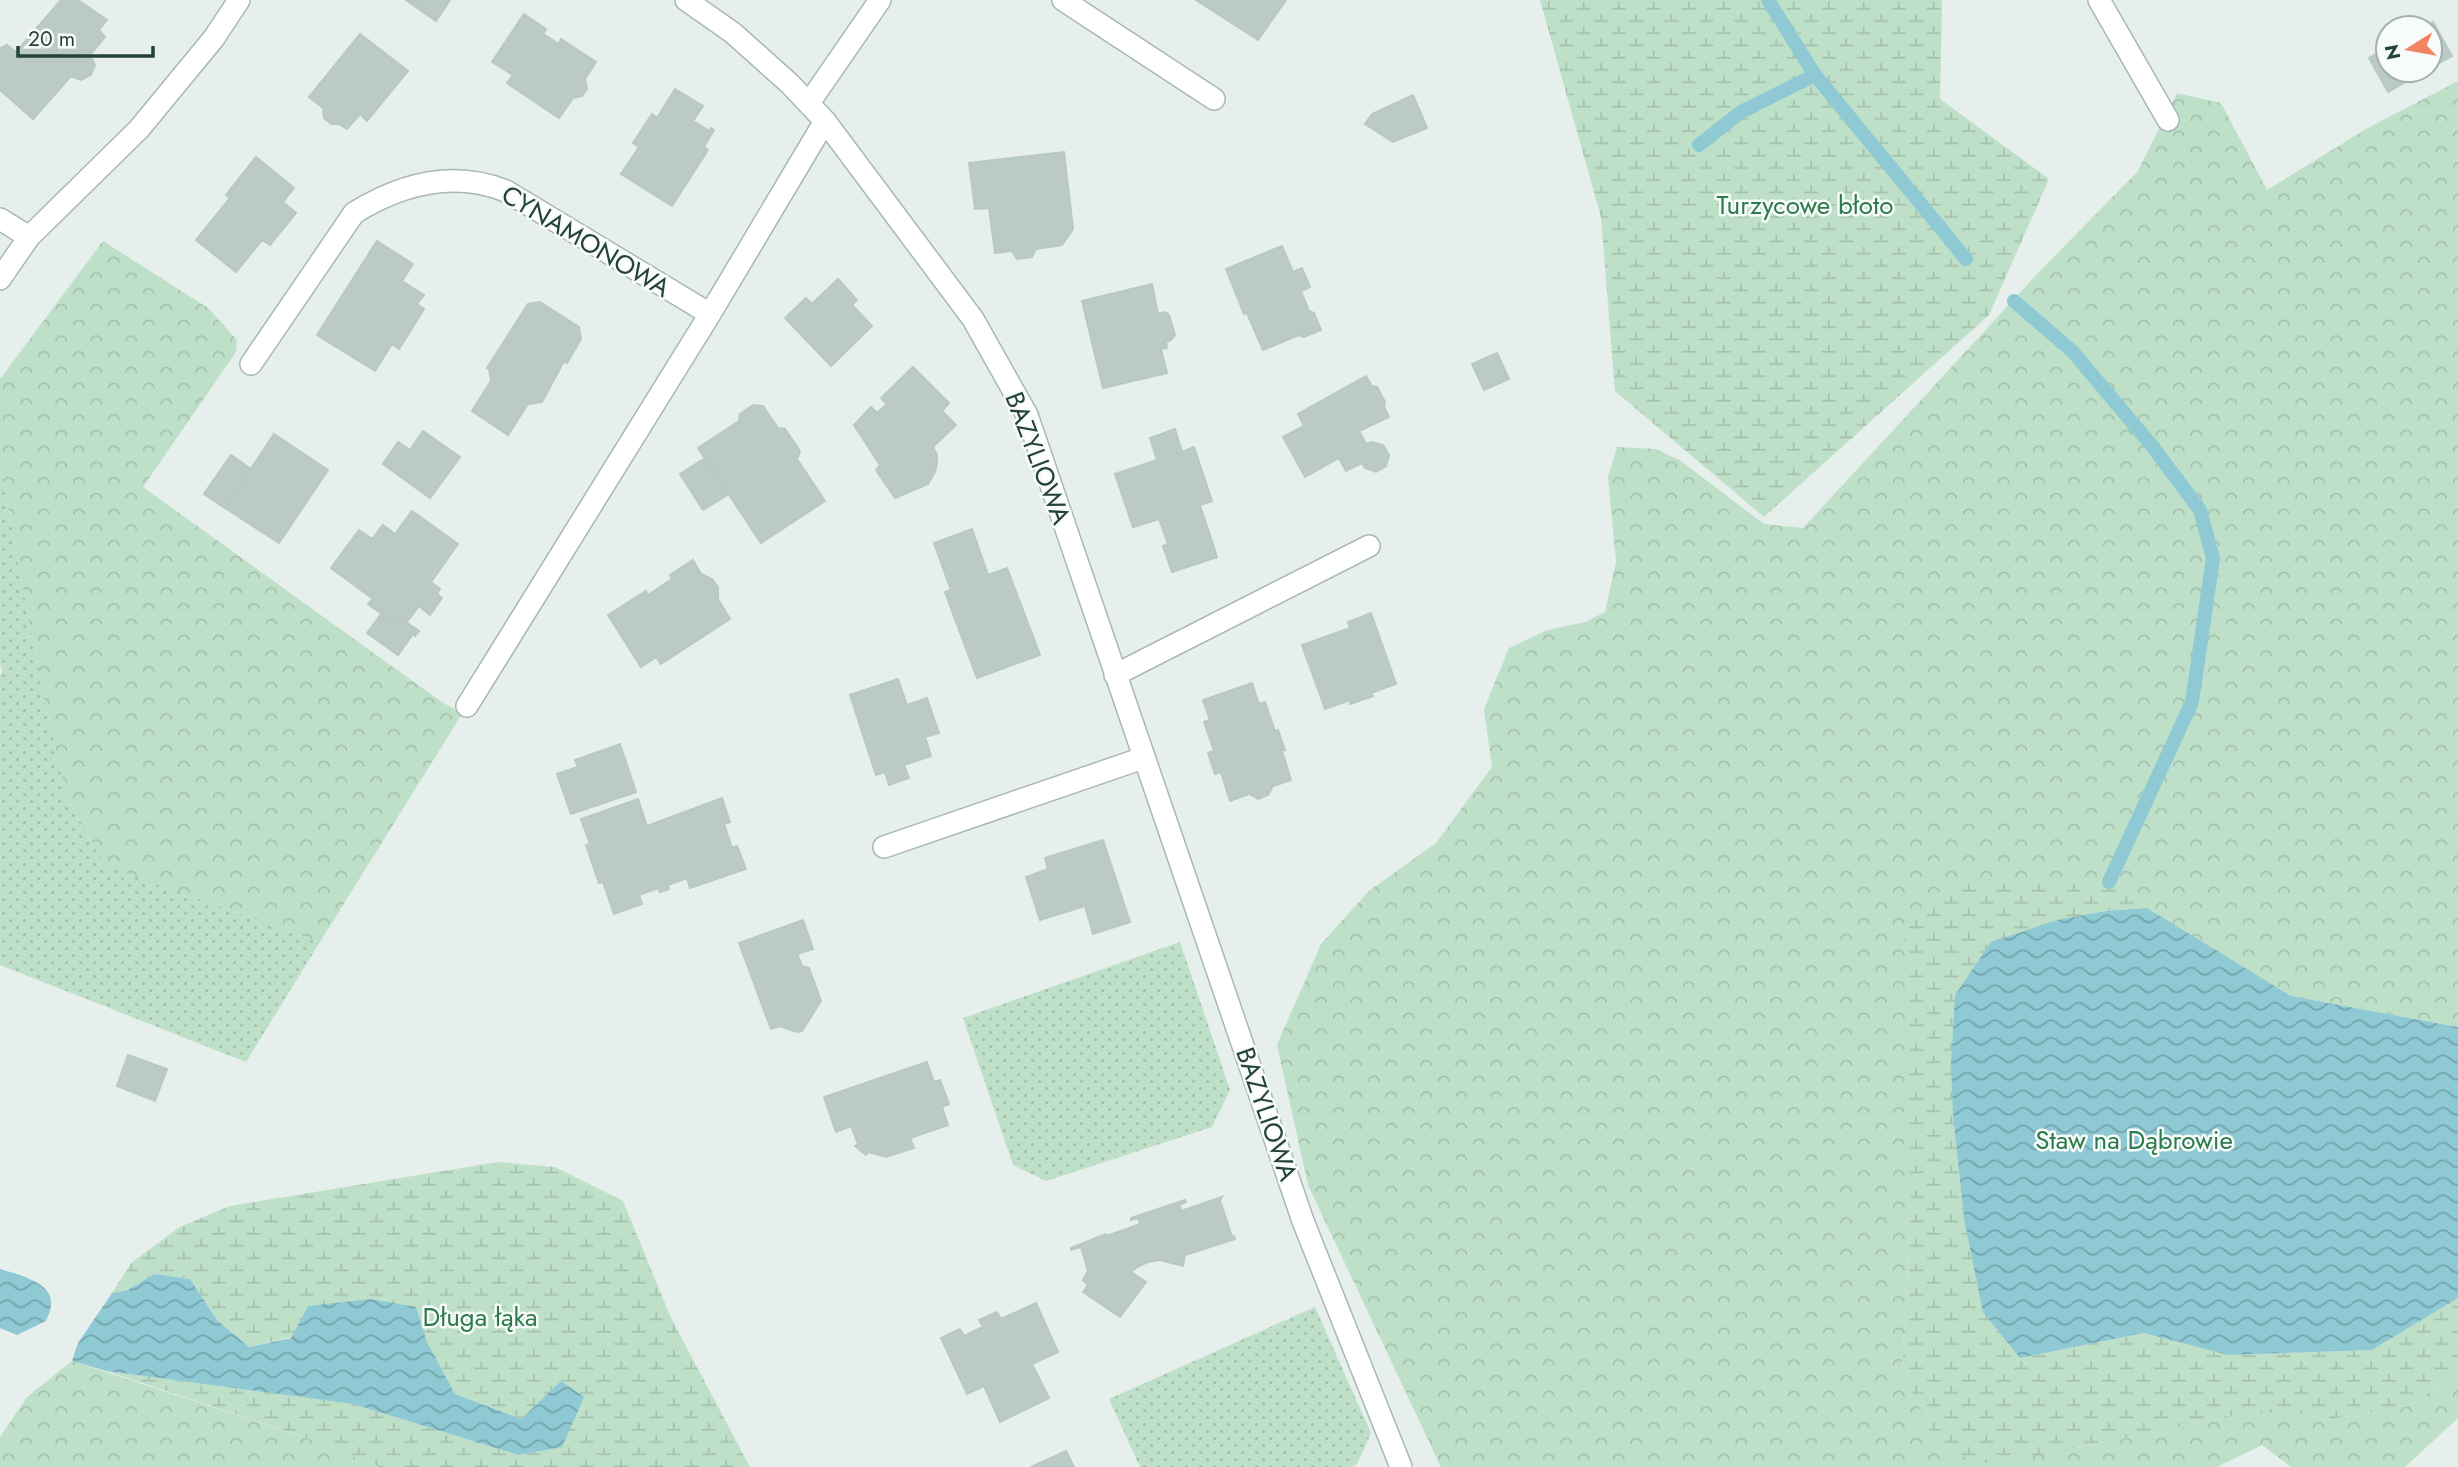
<svg xmlns="http://www.w3.org/2000/svg" width="2458" height="1467" font-family="Jost,sans-serif">
<style>
.grass{fill:url(#grass-dots)}
.forest{fill:url(#forest-crowns)}
.wetland{fill:url(#wetland-marsh)}
.water{fill:url(#water-waves)}
.lines{fill:none;stroke-linecap:round;stroke-linejoin:round}
.stream{stroke:#8ec9d4;stroke-width:14}
.building{fill:#bbcac4;stroke:#b8c9c2;stroke-width:2}
.minor-casing{stroke:#a8b8b2;stroke-width:24}
.minor{stroke:#fff;stroke-width:21}
.labels{text-anchor:middle;dominant-baseline:central;stroke-width:5;stroke-linejoin:round;paint-order:stroke}
.park-label{font-size:26px;fill:#2d7a4b;stroke:#f7fbf9}
.street-label{font-size:26px;fill:#24423a;stroke:#f7fbf9}
</style>
<defs>
<pattern id="grass-dots" width="8" height="8" patternUnits="userSpaceOnUse" patternTransform="scale(1.75)"><rect width="8" height="8" fill="#bfe0c8"/><path d="M2 2h.1M6 6h.1" fill="none" stroke="#a4c1ad" stroke-width="1.8" stroke-linecap="round"/></pattern>
<pattern id="forest-crowns" width="20" height="18" patternUnits="userSpaceOnUse" patternTransform="scale(1.75)"><rect width="20" height="18" fill="#bfe0c8"/><path d="M2 6a3 3 0 1 1 6 0M12 15a3 3 0 1 1 6 0" fill="none" stroke="#a4c1ad"/></pattern>
<pattern id="wetland-marsh" width="20" height="14" patternUnits="userSpaceOnUse" patternTransform="scale(1.75)"><rect width="20" height="14" fill="#bfe0c8"/><path d="M1 5h8M5 5V1M11 12h8M15 12V8" fill="none" stroke="#a4c1ad"/></pattern>
<pattern id="water-waves" width="16" height="10" patternUnits="userSpaceOnUse" patternTransform="scale(1.75)"><rect width="16" height="10" fill="#8ec9d4"/><path d="M0 5q4-4 8 0t8 0" fill="none" stroke="#74a5ad"/></pattern>
</defs>
<rect width="100%" height="100%" fill="#e6efeb"/>
<path class="grass" d="M0 463 41 685 67 798 106 865 320 942 246 1062 0 965V676L2 672 0 663Z
M1180 942 1230 1090 1212 1127 1046 1181 1013 1165 963 1018Z
M1315 1307 1371 1433 1357 1464 1351 1467H1140L1109 1399Z"/>
<path class="forest" d="M2458 81V1027L2291 996 2178 929 2109 882 1911 1216 1902 1369 2071 1449 2278 1407 2326 1420 2408 1406 2458 1372V1418L2405 1467H2291L2262 1445 2217 1467H1441L1308 1185 1277 1045 1321 944 1369 891 1436 843 1492 767 1484 709 1509 648 1548 630 1585 622 1605 612 1616 562 1608 477 1617 447 1656 449 1681 461 1764 524 1803 528 2040 271 2138 171 2177 93 2221 103 2267 190 2366 129Z
M103 241 208 308 237 340 236 352 143 487 439 700 462 714 320 942 106 866 67 798 41 685 0 463V379Z
M72 1361 325 1444 379 1467H0V1437L27 1397Z"/>
<path class="wetland" d="M1540 0H1942L1940 99 2049 179 1989 315 1764 517 1615 391 1601 217Z
M1955 879 2109 882 2147 908 2105 911 2057 920 1992 942 1955 995 1951 1065 1953 1115 1964 1219 2020 1358 2144 1333 2228 1355 2372 1350 2458 1298V1372L2408 1406 2326 1420 2278 1407 2071 1449 1980 1464 1936 1445 1902 1369 1911 1216 1904 922Z
M498 1162 555 1167 623 1201 671 1318 750 1467H379L325 1444 106 1371 353 1404 518 1455 561 1381 521 1419 455 1394 427 1342 415 1307 249 1347 217 1320 190 1279 154 1274 128 1290 112 1293 132 1262 180 1227 230 1206Z"/>
<path class="water" d="M2147 908 2291 996 2458 1027V1298L2372 1350 2228 1355 2144 1333 2020 1358 1983 1312 1964 1219 1953 1115 1951 1065 1955 995 1991 942 2057 920 2105 911Z
M0 1269C16 1274 54 1282 51 1305 51 1310 48 1316 46 1321L17 1335 0 1328Z
M154 1274 190 1279 217 1320 249 1347 291 1338 308 1306 370 1299 416 1307 427 1342 455 1394 521 1419 561 1381 584 1397 562 1447 518 1455 353 1404 106 1371 72 1361 78 1343 112 1293 128 1290Z"/>
<g class="lines">
<path class="stream" d="M1768 0 1815 75 1966 259
M1699 145 1741 112 1815 75
M2014 301 2073 352 2152 446 2200 510 2213 558 2192 702 2109 882"/>
</g>
<path class="building" d="M61 0H78L107 20 99 30 105 37 90 55 95 65 91 75 81 80 71 76 33 119 0 90V48L7 45 16 52Z
M406 0H450L436 21Z
M1196 0H1286L1258 40Z
M524 14 546 29 543 34 559 44 561 39 596 62 585 79 587 89 582 96 573 98 559 118 507 83 513 75 492 62Z
M2433 22 2452 56 2430 68V28H2422Z
M360 34 408 71 367 121 360 114 347 129 339 124H331L324 118 323 108 309 97Z
M2388 47V70H2427L2388 92 2369 58Z
M675 89 703 106 693 121 710 131 711 128 714 130 704 147 708 150 672 206 621 174 639 147 633 143 652 114 657 118Z
M1413 95 1427 128 1393 142 1365 124 1372 114Z
M1064 152 1073 229 1062 245 1036 249 1032 257 1017 259 1012 251 995 253 989 208 975 209 969 163Z
M256 157 294 188 283 202 296 213 270 245 262 240 236 272 196 240 230 198 226 195Z
M377 241 413 264 402 281 424 295 417 304 424 309 399 349 392 344 375 371 317 335Z
M1282 246 1293 272 1302 268 1310 287 1301 291 1309 311 1314 313 1321 330 1304 337 1299 335 1263 350 1247 313 1244 314 1226 269Z
M838 279 857 300 852 305 872 326 831 366 785 318 806 298 812 304Z
M1152 284 1158 314 1165 312 1169 315 1175 335 1171 340 1166 342 1167 348 1161 349 1167 373 1103 388 1082 301Z
M540 302 579 327 581 339 567 363 564 361 542 402 528 404 508 435 472 411 491 381 489 369 487 368 528 304Z
M1497 353 1509 379 1484 390 1472 364Z
M913 367 949 403 942 411 956 425 933 447 937 455V463L935 472 928 484 895 498 876 470 880 465 854 425 871 407 877 413 887 404 881 398Z
M1366 376 1372 386 1377 387 1385 402 1384 407 1389 417 1359 431 1366 444 1371 442 1383 445 1389 455 1386 466 1376 472 1365 468 1362 463 1346 471 1339 458 1305 477 1283 437 1304 426 1298 414Z
M753 405 763 406 778 428 785 429 800 451 797 459 825 501 761 543 698 448 739 421 740 414Z
M1175 429 1182 452 1194 447 1212 501 1200 505 1217 557 1172 572 1163 546 1168 544 1159 519 1133 527 1115 474 1157 460 1150 438Z
M423 431 460 457 430 498 383 464 398 442 410 450Z
M274 434 328 470 279 543 225 508Z
M231 455 251 469 225 508 204 494Z
M705 458 729 494 703 510 680 474Z
M412 511 458 544 431 582 440 589 437 594 442 598 430 615 419 606 406 623 397 616 391 620 382 614 368 604 373 599 331 568 359 530 372 539 383 525 395 534Z
M972 529 988 575 1007 568 1040 655 977 678 945 592 951 590 934 543Z
M693 560 701 574 712 579 718 587V599L730 619 661 664 656 657 641 667 608 615 646 591 648 595 672 579 670 575Z
M382 613 391 620 397 616 419 631 415 636 413 634 398 655 367 633Z
M1371 613 1396 684 1371 693 1373 696 1350 704V700L1325 709 1302 645 1350 628 1348 622Z
M898 679 907 705 927 698 939 733 925 737 931 756 904 765 909 778 889 785 885 772 876 775 850 695Z
M1252 683 1259 704 1265 702 1275 731 1278 730 1285 750 1282 751 1291 780 1273 786 1268 795 1258 799 1249 794 1230 801 1221 772 1215 774 1208 753 1214 751 1204 722 1210 720 1203 700Z
M620 744 636 792 571 814 557 774 578 767 575 760Z
M722 798 730 822 724 824 732 848 737 846 746 869 690 888 687 878 668 885 669 889 660 892 658 888 639 895 642 904 614 914 603 882 599 883 586 845 590 844 581 819 638 799 647 826Z
M1103 840 1130 922 1093 934 1085 906 1040 920 1026 877 1048 869 1045 858Z
M803 920 813 949 797 954 802 966 809 968 821 1001 802 1031 797 1032 780 1026 771 1029 739 943Z
M128 1055 167 1069 155 1101 117 1086Z
M927 1062 934 1082 940 1080 949 1104 942 1107 948 1125 910 1138 914 1148 886 1157 868 1152 866 1155 855 1146 858 1144 851 1126 836 1132 824 1097Z
M1222 1197 1220 1200 1232 1237 1234 1236 1235 1239 1185 1255 1183 1266 1160 1260 1148 1262 1137 1267 1131 1272 1146 1282 1120 1317 1083 1292 1088 1285 1083 1280 1088 1271 1081 1247 1071 1250V1248L1106 1234 1107 1236 1140 1224 1138 1218 1131 1220V1218L1185 1200 1186 1202 1179 1205 1181 1211Z
M1036 1303 1058 1352 1032 1364 1049 1398 1000 1422 984 1386 967 1394 941 1338 960 1329 964 1336 983 1327 979 1320 997 1312 1001 1319Z
M1066 1451 1074 1467H1031Z"/>
<g class="lines">
<defs>
<path id="minor" d="M686 0 733 33 790 84 825 121 973 319 1027 415 1303 1221 1401 1467
M1063 0 1214 99
M2099 0 2168 120
M809 103 880 0
M0 219 29 237
M0 279 29 237 139 129 214 38 239 0
M251 364 354 213C401 184 453 170 506 191L710 314
M1115 675 1369 546
M467 706 710 314 825 121
M884 847 1143 758"/>
</defs>
<use href="#minor" class="minor-casing"/>
<use href="#minor" class="minor"/>
</g>
<g class="labels">
<g class="park-label">
<text x="1805" y="205">Turzycowe błoto</text>
<text x="2134" y="1140">Staw na Dąbrowie</text>
<text x="480" y="1317">Długa łąka</text>
</g>
<g class="street-label">
<text transform="translate(586 241) rotate(31)">CYNAMONOWA</text>
<text transform="translate(1038 458) rotate(69)">BAZYLIOWA</text>
<text transform="translate(1267 1114) rotate(71)">BAZYLIOWA</text>
</g>
</g>
<g transform="translate(2409 49) rotate(259)"><circle r="33" fill="#f7fbf9" stroke="#a3b1ad" stroke-width="2"/>
<path d="M0-5L12 26L0 18L-12 26Z" fill="#f4845f"/>
<text y="-10" font-size="19" font-weight="bold" text-anchor="middle" fill="#24423a">N</text>
</g>
<path d="M18 46v10h135v-10" fill="none" stroke="#24423a" stroke-width="3.5"/>
<text x="28" y="46" font-size="21" fill="#24423a" stroke="#f7fbf9" stroke-width="5" paint-order="stroke">20 m</text>
</svg>
